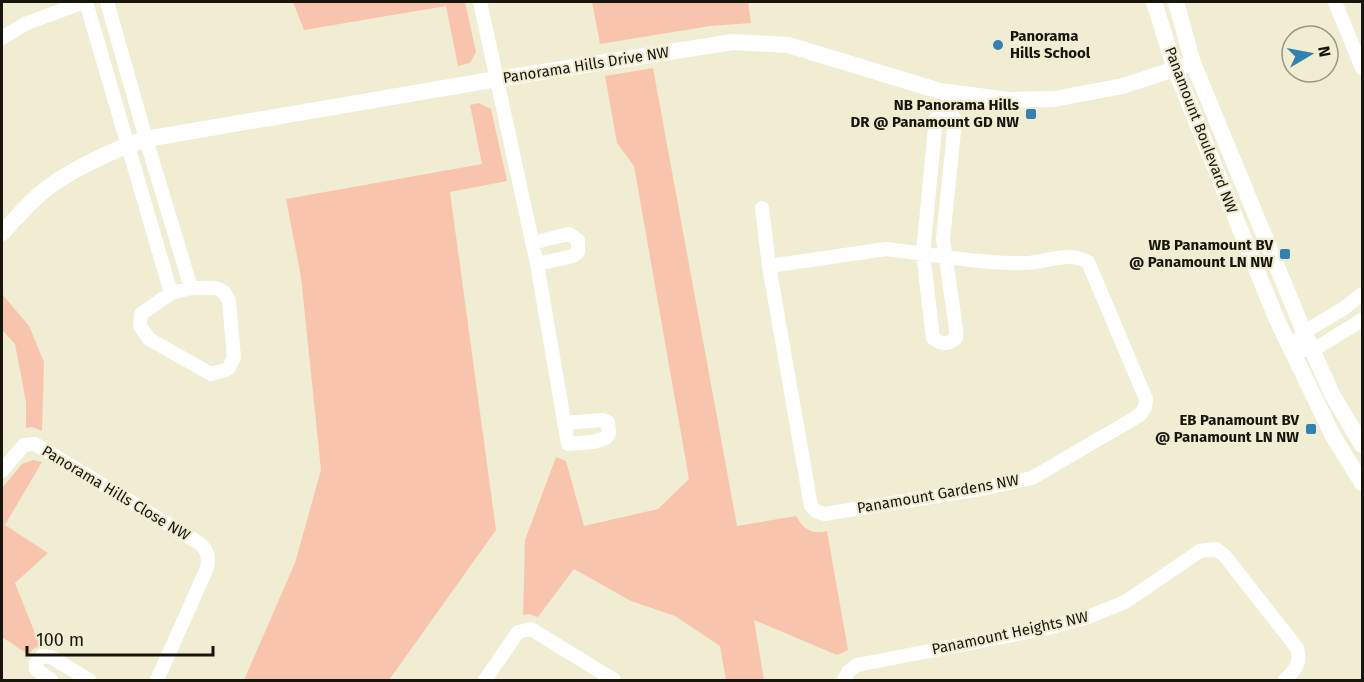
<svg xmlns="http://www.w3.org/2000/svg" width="1364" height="682" font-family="'Fira Sans',sans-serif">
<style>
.green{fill:#f9c4ae}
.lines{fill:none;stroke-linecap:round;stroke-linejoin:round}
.minor{stroke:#fff;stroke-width:14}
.tertiary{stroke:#fff;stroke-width:16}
.poi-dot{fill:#3381b3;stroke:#f0edd3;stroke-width:2}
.labels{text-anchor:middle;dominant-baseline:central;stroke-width:4.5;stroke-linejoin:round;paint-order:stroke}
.poi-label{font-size:15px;font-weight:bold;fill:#17160d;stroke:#f0edd3;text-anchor:end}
.street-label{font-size:15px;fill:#17160d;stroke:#f0edd3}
</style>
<rect width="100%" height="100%" fill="#f0edd3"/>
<path class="green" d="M293 2H465L476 52 470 63 458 66 446 6 304 30Z
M592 2H748L751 23 710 26 600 44Z
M653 68 737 526 796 516C803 529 812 535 827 531L848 650 837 655 754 620 764 680H726L720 646 675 616 631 601 574 569 538 617 529 614 523 615 525 540 556 457 566 461 584 526 658 509 689 479 634 166 617 143 605 76Z
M479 103 491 109 507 181 450 192 496 530 389 680H244L295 563 321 470 301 277 286 199 482 164 470 105Z
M2 294 29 326 44 362 42 431 32 427 26 428V402L15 344 2 330Z
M33 460 42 462 5 525 48 553 15 583 40 646 33 649 29 655 2 637V488L22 464Z"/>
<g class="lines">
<path class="minor" d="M86 2 171 293
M107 2 146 139 191 288
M480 2 537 264 568 444 593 442 606 438 609 433 608 422 603 420 564 423
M1335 2 1362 68
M2 38 25 24 84 2
M948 106 936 118 923 253 933 338C942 345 947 345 956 338V329L943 239 955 121 948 106 950 93
M762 208 769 266
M532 243 569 234 578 240V252L573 256 537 264
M886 249C932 254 979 264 1025 263 1046 263 1068 250 1088 262L1146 399 1145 407 1140 415 1032 478 981 489 824 514 816 511 811 506 769 266Z
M191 288H216L224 292 229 301 234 358 228 369 211 374 149 339 140 326 141 314 171 293Z
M1292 350 1304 332 1343 309 1362 294
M1303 350H1313L1362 320
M2 471 24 445 35 444 199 543C208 551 209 556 207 568L157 680
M51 680 36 669V663L42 656 51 657 89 680
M485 680 518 632 531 629 614 680
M844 680 849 671 857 665 1048 628 1088 617 1125 602 1200 551 1216 549 1225 556 1297 648C1301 664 1296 669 1285 680"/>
<path class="tertiary" d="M1154 2 1175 69 1277 320 1333 436 1362 483
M1176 2 1193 63 1304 332 1332 394 1362 445
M2 233C16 219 29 202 45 190 68 171 117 148 146 139L497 79 733 42 788 45 940 91 1009 100 1054 99 1123 86 1193 63"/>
</g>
<g class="poi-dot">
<circle cx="998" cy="45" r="6"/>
<rect x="1025" y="108" width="12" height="12" rx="3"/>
<rect x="1279" y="248" width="12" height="12" rx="3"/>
<rect x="1305" y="423" width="12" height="12" rx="3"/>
</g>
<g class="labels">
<g class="poi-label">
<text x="1010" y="36" text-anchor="start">Panorama<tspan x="1010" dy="17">Hills School</tspan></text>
<text x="1019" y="105">NB Panorama Hills<tspan x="1019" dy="17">DR @ Panamount GD NW</tspan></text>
<text x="1273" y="245">WB Panamount BV<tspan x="1273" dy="17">@ Panamount LN NW</tspan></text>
<text x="1299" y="420">EB Panamount BV<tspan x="1299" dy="17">@ Panamount LN NW</tspan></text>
</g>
<g class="street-label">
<text transform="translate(586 65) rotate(-9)">Panorama Hills Drive NW</text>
<text transform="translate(1201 130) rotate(69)">Panamount Boulevard NW</text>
<text transform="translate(116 493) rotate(31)">Panorama Hills Close NW</text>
<text transform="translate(938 494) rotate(-10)">Panamount Gardens NW</text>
<text transform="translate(1010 633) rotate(-12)">Panamount Heights NW</text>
</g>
</g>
<rect width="1364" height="682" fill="none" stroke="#17160d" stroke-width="6"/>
<g transform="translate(1310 54) rotate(80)"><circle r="28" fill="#f0edd3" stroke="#999784" stroke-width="1.5"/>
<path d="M0-4.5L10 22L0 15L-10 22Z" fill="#3381b3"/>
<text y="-9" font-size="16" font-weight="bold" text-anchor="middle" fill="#17160d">N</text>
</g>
<path d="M27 646v9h186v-9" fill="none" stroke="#17160d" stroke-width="3"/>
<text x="36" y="646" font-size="18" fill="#17160d" stroke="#f0edd3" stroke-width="4.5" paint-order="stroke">100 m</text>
</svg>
